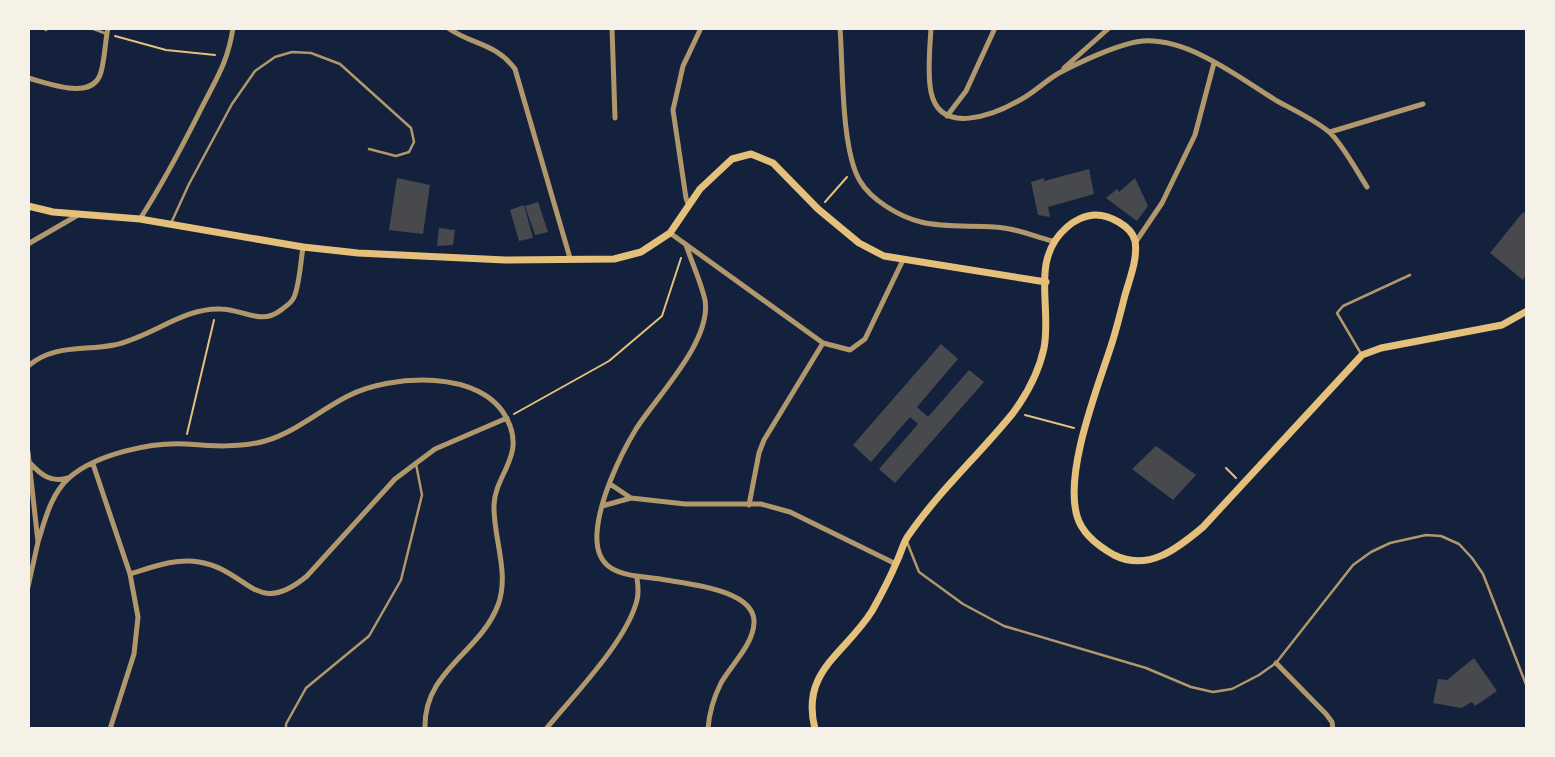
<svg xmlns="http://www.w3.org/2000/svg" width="1555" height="757" font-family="Raleway,sans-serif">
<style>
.building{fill:#48494c}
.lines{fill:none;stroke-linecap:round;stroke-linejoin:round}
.path{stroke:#e5c07b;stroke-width:2}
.service{stroke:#b1986c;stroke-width:2.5}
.minor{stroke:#b1986c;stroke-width:5}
.secondary{stroke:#e5c07b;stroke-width:7}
</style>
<rect width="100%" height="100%" fill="#14213d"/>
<path class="building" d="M1089 169 1094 194 1048 207 1050 217 1038 215 1031 182 1044 178V181Z
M397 178 430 185 423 234 389 230Z
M1135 178 1148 206 1137 221 1106 198 1117 189 1119 192Z
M538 202 548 232 535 235 525 206Z
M524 205 533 238 519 241 510 210Z
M1523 212 1527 215V273L1523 280 1490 253Z
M439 228 455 230 453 245 437 246Z
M941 344 958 359 917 407 928 417 969 370 984 382 895 483 879 469 918 424 910 417 871 462 853 445Z
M1156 446 1196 475 1173 500 1132 469Z
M1474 658 1497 691 1475 706 1472 702 1461 708 1433 703 1438 679 1447 680Z"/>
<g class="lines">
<path class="path" d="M115 36 166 50 215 55
M825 202 847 177
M514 414 609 361 662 316 681 258
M1025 415 1074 428
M187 434 214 320
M1226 468 1236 478"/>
<path class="service" d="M43 28 46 30
M91 28 107 34
M172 221 189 184 232 104 255 71 275 57 292 52 311 53 340 64 411 128 414 142 409 152 396 156 369 149
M1360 352 1337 313 1343 306 1410 275
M907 542 919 572 963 604 1004 626 1146 668 1191 687 1213 692 1232 689 1259 675 1276 663 1353 565 1371 552 1390 543 1426 535 1441 536 1459 544 1472 558 1483 574 1527 687
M286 729V724L306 688 369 636 401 580 422 495 416 464"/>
<path class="minor" d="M448 28C472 45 496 43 515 69L570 258
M612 28 615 118
M840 28C843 66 841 150 860 181 871 200 900 217 921 222 946 228 970 225 995 227 1016 228 1033 236 1052 241
M931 28C930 48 927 72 931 92 940 136 994 115 1020 100 1034 93 1045 81 1059 73 1080 62 1120 43 1143 41 1189 38 1240 78 1277 101 1294 110 1313 119 1328 131 1340 140 1358 173 1367 187
M1064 68 1109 28
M28 78C48 83 93 102 101 72 105 58 105 42 108 28
M947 116 966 91 995 28
M1330 132 1423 104
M689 206 686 198 673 110 683 66 701 28
M140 219C163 183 182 147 201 109 216 79 228 62 233 28
M670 233 823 343 850 350 865 339 903 260
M1135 243 1162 203 1195 135 1214 63
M28 244 78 215
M686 245C692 263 701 282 705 300 712 341 657 396 636 429 619 457 599 501 597 533 594 580 635 574 666 580 689 584 756 590 754 623 753 645 731 665 721 683 714 697 709 714 708 729
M28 366C54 344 83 351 114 345 152 337 182 308 220 309 243 309 261 326 281 310 285 307 291 303 293 299 299 290 301 259 303 247
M28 452 38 542 28 587
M31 464C41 475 52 483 67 478
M93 464 130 574 138 617 134 654 110 729
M631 498 685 504H761L790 512 896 564
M749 505 759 453 764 440 823 343
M602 506 631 498 610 484
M38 542C45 520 51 493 70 477 97 454 151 442 186 444 212 446 239 448 265 441 296 432 320 410 348 396 391 374 483 369 507 419 526 456 495 474 494 505 493 537 510 573 498 605 480 653 423 671 425 729
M130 574C153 567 175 558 199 562 249 570 255 619 307 576L395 479 435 449 507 418
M1276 663 1326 714 1332 722 1333 729
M546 729C573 696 627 641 637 600 639 593 638 585 637 578"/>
<path class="secondary" d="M28 206 53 212 140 219 303 247 358 253 505 260 614 259 641 252 670 233 700 189 732 159 751 154 773 163 818 209 859 243 884 256 1046 282
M815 729C800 671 845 654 872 611 881 595 890 578 897 561 901 553 903 543 908 536 939 491 979 455 1013 413 1027 394 1039 371 1044 348 1052 306 1030 260 1066 228 1073 221 1085 215 1096 215 1109 215 1132 226 1135 241 1138 258 1130 278 1125 295 1121 311 1117 327 1112 343 1098 387 1064 471 1077 516 1082 534 1098 546 1114 555 1148 572 1177 549 1203 527L1362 355 1381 348 1502 325 1527 311"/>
</g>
<rect width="1555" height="757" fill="none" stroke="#f6f1e7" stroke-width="60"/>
</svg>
